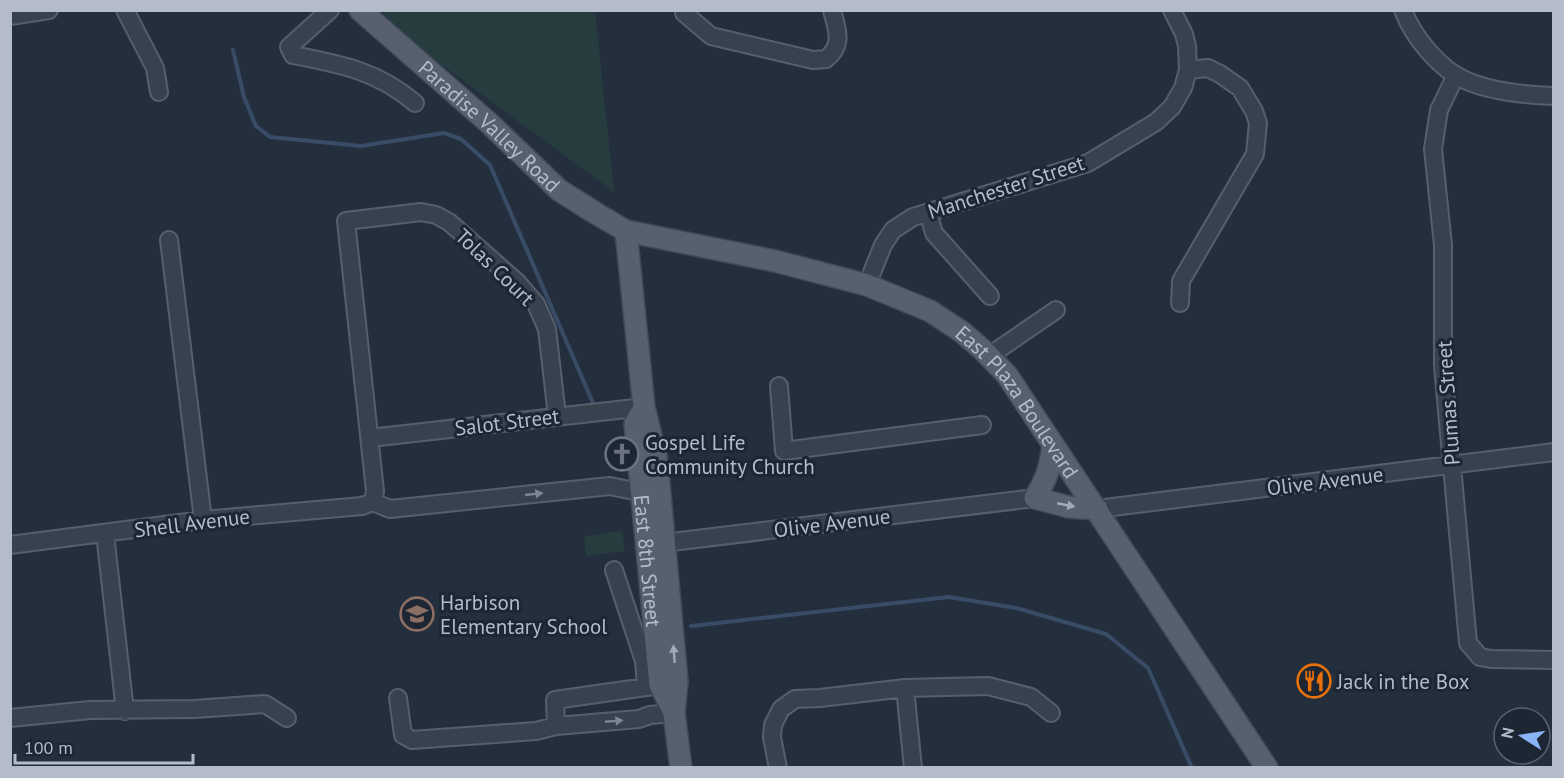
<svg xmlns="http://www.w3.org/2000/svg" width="1564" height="778" font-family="'PT Sans',sans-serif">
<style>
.green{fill:#263c3f}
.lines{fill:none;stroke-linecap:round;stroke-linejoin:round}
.stream{stroke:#394c67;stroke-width:4}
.minor-casing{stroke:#565f6c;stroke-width:20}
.major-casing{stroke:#414a57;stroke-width:24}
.minor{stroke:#38414e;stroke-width:16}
.major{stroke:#56606e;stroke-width:21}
.oneway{fill:#7c8592}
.oneway2{fill:#a1aab7}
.labels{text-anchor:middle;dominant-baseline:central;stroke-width:6;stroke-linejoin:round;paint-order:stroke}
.street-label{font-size:21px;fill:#b4bcc9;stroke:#1d2633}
.poi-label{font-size:21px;fill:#b4bcc9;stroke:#1d2633;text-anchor:start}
</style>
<rect width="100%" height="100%" fill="#242f3e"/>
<path class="green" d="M382 11H595L614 192 407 39Z
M622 531 625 551 586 556 584 536Z"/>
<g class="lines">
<path class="stream" d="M233 50 244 97 256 126 270 137 361 146 444 133 461 139 490 165 593 403
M691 626 949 597 1016 608 1106 634 1148 668 1192 768"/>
<defs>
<path id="minor" d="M125 10 155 68 159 92
M330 10 289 47 293 55C340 64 378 71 415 103
M1403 10C1413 37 1440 70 1467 81 1493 92 1526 95 1554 96
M684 13 711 36 813 60 826 59C844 45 837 30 832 10
M10 16 49 10
M1456 75 1439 110 1433 149 1443 245V366L1468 643 1480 657 1491 659 1554 660
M928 212 934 233 990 296
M169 240 203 520
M867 285 883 245 893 230 913 217 1088 163 1156 122 1172 107 1183 88 1188 70 1187 46 1184 34 1172 10
M1180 303 1181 281 1255 154 1258 123 1254 111 1240 88 1220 74 1208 68 1188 70
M989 356 1056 310
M779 386 784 451 982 425
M370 438 644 407
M373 502 375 491 346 221 421 212 436 215 449 222 517 282 536 304 547 329 557 416
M373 502 390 509 610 486 643 493
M1097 509 1554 452
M105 534 125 711
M655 544 1035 498
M10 545 203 520 362 506 373 502
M614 570 644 661 646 686
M905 688 913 768
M398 698 403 735 412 740 536 731 556 726 639 719 650 715 674 713
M10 718 90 710 194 709 265 704 287 718
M556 726 555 700 660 685
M778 768 772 737 773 725 781 709 795 699 820 698 905 688 988 686 1031 697 1051 713"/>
<g id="major">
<path id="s1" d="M360 10 489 123 559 190 597 214 626 231 775 261 867 285 930 311 962 332 984 351 1007 375 1267 768"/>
<path d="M626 231 644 407 656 456 659 484 677 681 674 713 681 768"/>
<path id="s2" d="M641 413 635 424 660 685 674 712"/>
<path d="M1053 445C1050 468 1047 478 1035 498L1069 507 1097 509"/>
</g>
</defs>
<use href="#minor" class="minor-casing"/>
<use href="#major" class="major-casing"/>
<use href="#minor" class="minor"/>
<use href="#major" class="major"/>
</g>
<defs><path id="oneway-solid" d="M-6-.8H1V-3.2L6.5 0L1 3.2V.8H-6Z" transform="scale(1.5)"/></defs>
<g class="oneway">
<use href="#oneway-solid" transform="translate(534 494) rotate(-6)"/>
<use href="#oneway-solid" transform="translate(614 721) rotate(-5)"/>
</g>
<g class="oneway2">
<use href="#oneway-solid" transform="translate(1066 505) rotate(11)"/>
<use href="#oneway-solid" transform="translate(674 654) rotate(-95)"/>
</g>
<defs>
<symbol id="church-ring" viewBox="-11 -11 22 22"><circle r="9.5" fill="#1d2633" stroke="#6b7280" stroke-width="1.5"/><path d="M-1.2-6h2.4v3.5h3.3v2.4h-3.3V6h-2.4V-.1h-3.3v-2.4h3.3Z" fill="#6b7280"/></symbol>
<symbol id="school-ring" viewBox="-11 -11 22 22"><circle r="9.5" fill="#1d2633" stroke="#8d6e63" stroke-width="1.5"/><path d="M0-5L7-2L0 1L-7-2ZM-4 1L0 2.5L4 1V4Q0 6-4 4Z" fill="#8d6e63"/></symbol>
<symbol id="restaurant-ring" viewBox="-11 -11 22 22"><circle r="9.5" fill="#1d2633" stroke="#e8710a" stroke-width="1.5"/><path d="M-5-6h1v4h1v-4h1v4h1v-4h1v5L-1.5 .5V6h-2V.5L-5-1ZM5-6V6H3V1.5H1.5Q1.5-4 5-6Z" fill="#e8710a"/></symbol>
</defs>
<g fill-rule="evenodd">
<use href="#church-ring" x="603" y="435" width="38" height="38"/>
<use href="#school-ring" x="398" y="595" width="38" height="38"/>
<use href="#restaurant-ring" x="1295" y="662" width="38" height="38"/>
</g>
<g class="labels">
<g class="street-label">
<text stroke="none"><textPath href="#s1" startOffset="174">Paradise Valley Road</textPath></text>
<text transform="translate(1006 187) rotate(-18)">Manchester Street</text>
<text transform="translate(495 267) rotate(44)">Tolas Court</text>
<text transform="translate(1448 403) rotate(-94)">Plumas Street</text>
<text stroke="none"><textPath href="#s1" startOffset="790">East Plaza Boulevard</textPath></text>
<text transform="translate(507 422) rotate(-7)">Salot Street</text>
<text transform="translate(1325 481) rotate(-7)">Olive Avenue</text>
<text transform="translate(192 523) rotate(-7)">Shell Avenue</text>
<text transform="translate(832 523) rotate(-7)">Olive Avenue</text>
<text stroke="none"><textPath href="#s2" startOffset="150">East 8th Street</textPath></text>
</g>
<g class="poi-label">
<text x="645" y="442">Gospel Life<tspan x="645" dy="24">Community Church</tspan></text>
<text x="440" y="602">Harbison<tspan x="440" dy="24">Elementary School</tspan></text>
<text x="1337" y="681">Jack in the Box</text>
</g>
</g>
<rect width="1564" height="778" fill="none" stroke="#b4bcc9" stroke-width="24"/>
<g transform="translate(1522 736) rotate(282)"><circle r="28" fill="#1d2633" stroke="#59626f" stroke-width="1.5"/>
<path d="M0-4.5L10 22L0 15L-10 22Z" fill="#8ab4f8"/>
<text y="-9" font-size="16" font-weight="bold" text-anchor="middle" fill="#b4bcc9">N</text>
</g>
<path d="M15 754v9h178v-9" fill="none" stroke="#b4bcc9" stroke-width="3"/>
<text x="24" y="754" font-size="18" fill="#b4bcc9" stroke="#1d2633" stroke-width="4.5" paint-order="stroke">100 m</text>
</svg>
